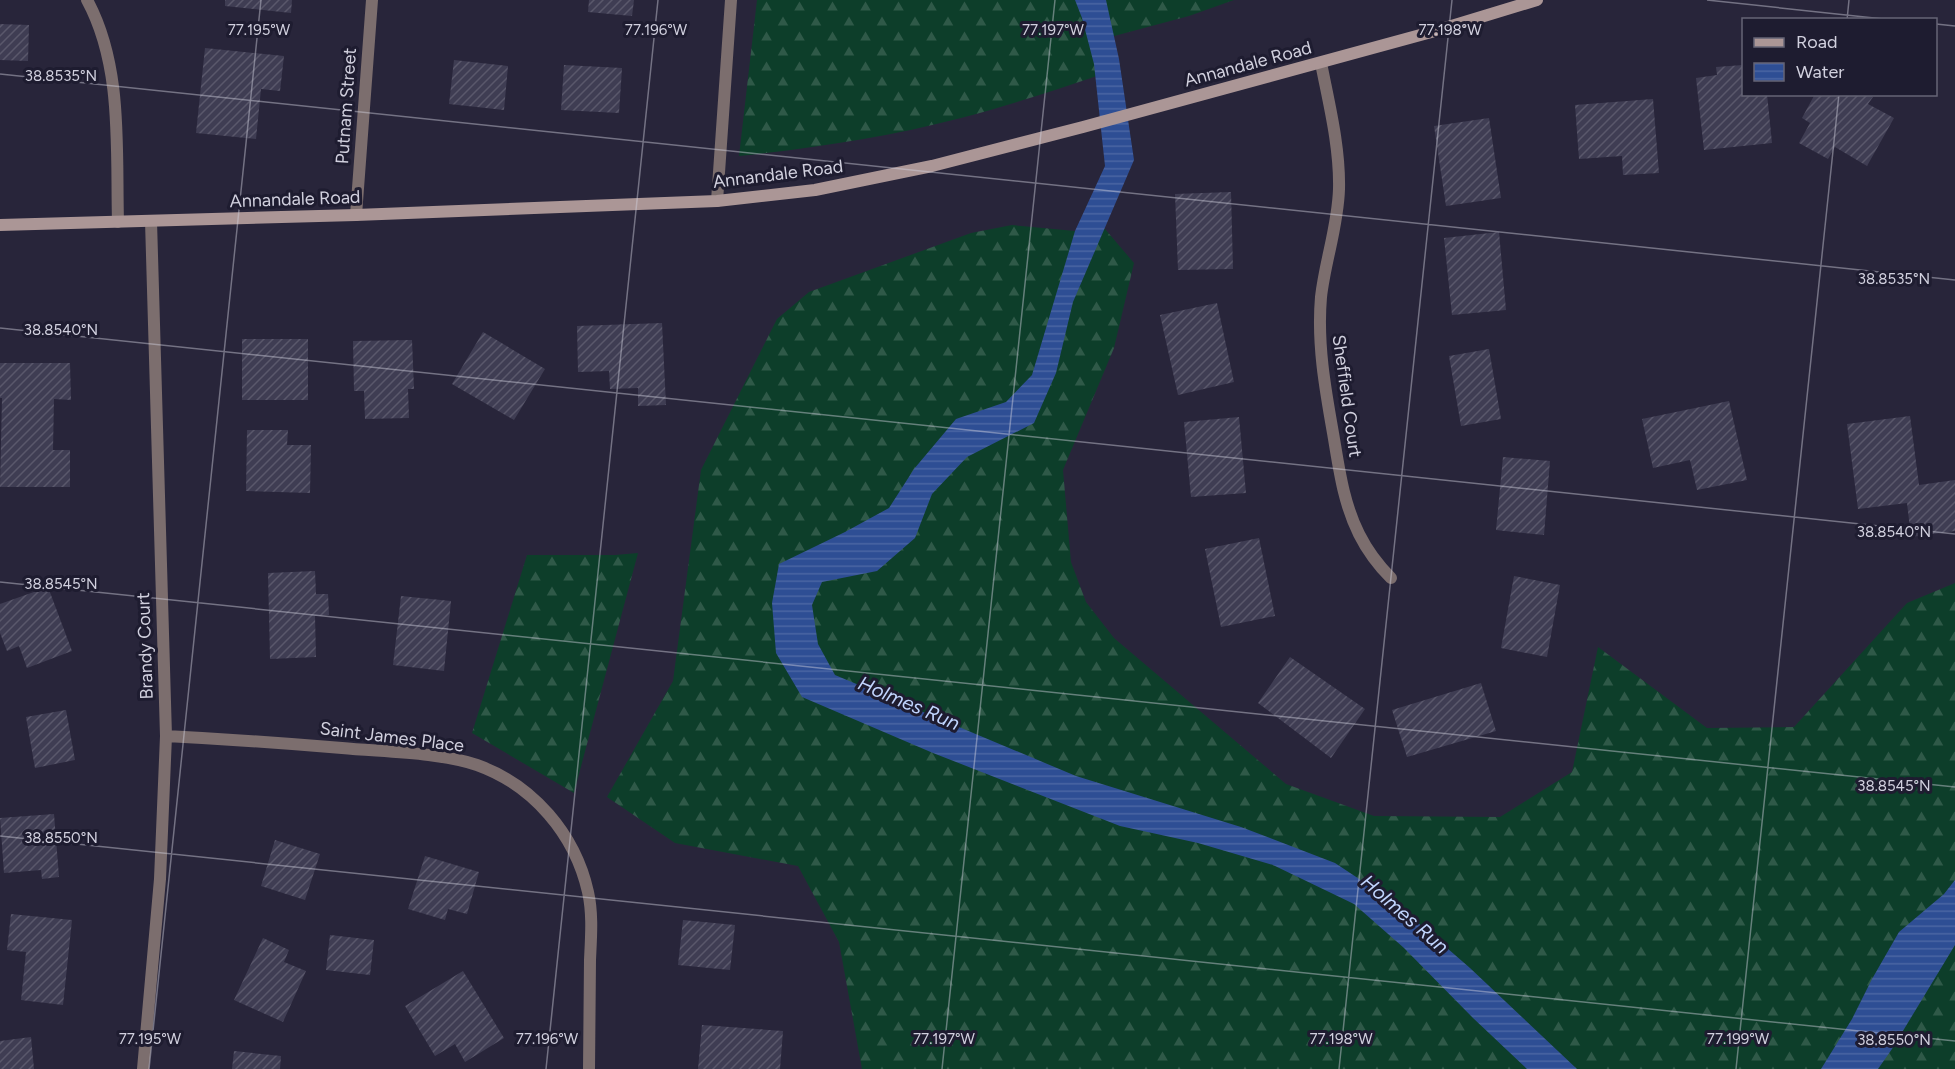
<svg xmlns="http://www.w3.org/2000/svg" width="1955" height="1069" font-family="Figtree,sans-serif">
<style>
.forest{fill:url(#forest-firs)}
.water{fill:url(#water-rules)}
.building{fill:url(#building-hatch)}
.lines{fill:none;stroke-linecap:round;stroke-linejoin:round}
.minor{stroke:#7c6e6e;stroke-width:12}
.secondary{stroke:#ab9696;stroke-width:12}
.ticks{fill:none;stroke:#d1d0de;stroke-width:1.5;stroke-opacity:0.45}
.labels{text-anchor:middle;dominant-baseline:central;stroke-width:6;stroke-linejoin:round;paint-order:stroke}
.street-label{font-size:18px;fill:#d1d0de;stroke:#1e1c30}
.water-label{font-size:20px;font-style:italic;fill:#c1d5fe;stroke:#1e1c30}
.ticks-label{font-size:15px;text-anchor:middle;fill:#d1d0de;stroke:#1e1c30;stroke-width:6;stroke-linejoin:round;paint-order:stroke}
</style>
<defs>
<pattern id="forest-firs" width="22" height="20" patternUnits="userSpaceOnUse" patternTransform="scale(1.5)"><rect width="22" height="20" fill="#0d3e2a"/><path d="M5 1l3.5 6h-7zM16 11l3.5 6h-7z" fill="#2f5948"/></pattern>
<pattern id="water-rules" width="6" height="5" patternUnits="userSpaceOnUse" patternTransform="scale(1.5)"><rect width="6" height="5" fill="#2e4e94"/><path d="M0 2.5h6" fill="none" stroke="#4b66a3"/></pattern>
<pattern id="building-hatch" width="6" height="6" patternUnits="userSpaceOnUse" patternTransform="scale(1.5)"><rect width="6" height="6" fill="#3f3d53"/><path d="M-1 1l2-2M0 6l6-6M5 7l2-2" fill="none" stroke="#5a586b"/></pattern>
</defs>
<rect width="100%" height="100%" fill="#28253a"/>
<path class="forest" d="M757 0H1234L1189 16 1103 39 1097 76C1052 91 1007 106 961 118 888 137 814 148 739 156Z
M1012 225 1075 231 1105 229 1134 263 1114 348 1063 470 1071 562 1086 602 1114 638 1286 784 1374 816 1500 817 1572 772 1598 647 1707 728 1794 727 1907 603 1955 583V1069H862L839 942 798 866 675 843 607 797 673 681 701 470 777 319 809 292 971 233Z
M638 553 579 774 574 793 472 733 527 555H615Z"/>
<path class="water" d="M1075 0H1106L1119 59 1134 160 1073 302 1056 373 1034 423 967 457 932 494 915 538 877 571 822 582 812 605 818 644 835 675 1076 776 1241 827 1335 863 1394 902 1470 968 1577 1069H1527L1473 1018 1404 948 1354 904 1273 865 1198 843 1120 826 933 753 802 697 776 653 772 603 779 564 845 532 889 508 914 469 956 419 1006 402 1032 375 1075 231 1105 166 1094 64 1082 18Z
M1955 880V945L1892 1049 1878 1069H1821L1852 1019 1872 979 1899 932 1944 894Z"/>
<path class="building" d="M225 0H292L291 13 225 6Z
M589 0H634L632 16 588 12Z
M0 24 29 25 28 61 0 60Z
M205 48 284 56 280 91 261 89 256 139 196 133Z
M454 60 508 66 504 110 449 104Z
M564 65 622 68 619 113 561 110Z
M1743 65 1744 94H1767L1772 143 1704 150 1696 78 1717 75 1716 67Z
M1815 94H1869L1873 97 1868 104 1894 118 1867 166 1835 147 1828 159 1799 143 1810 123 1802 118Z
M1653 99 1659 173 1623 175 1622 156 1579 159 1575 105Z
M1489 118 1501 198 1446 206 1434 126Z
M1231 192 1233 269 1178 270 1175 194Z
M1499 232 1506 310 1452 315 1444 238Z
M1217 303 1234 382 1178 395 1160 315Z
M662 323 666 405 638 406V388L610 389 609 371 578 372 577 326Z
M483 332 545 369 514 420 452 384Z
M242 339H308V400H242Z
M412 340 414 389H408L409 418 365 419 364 391H354L353 341Z
M1489 349 1501 419 1461 426 1449 356Z
M0 363H70L71 400 54 399 53 450H70V487H0L2 398H0Z
M1729 401 1747 480 1697 490 1690 460 1653 468 1642 419Z
M1910 416 1919 485 1955 480V531L1911 537 1907 503 1858 509 1847 424Z
M1239 417 1246 493 1191 497 1184 422Z
M247 430H288L287 445H311L310 493 246 491Z
M1503 457 1550 461 1544 535 1496 530Z
M1259 538 1275 616 1221 627 1205 549Z
M315 571 316 594H328L329 615 315 616 316 657 270 659 268 573Z
M1514 576 1560 585 1547 657 1501 648Z
M48 587 72 651 27 668 19 646 7 651 0 633V604Z
M401 596 451 601 444 671 393 665Z
M1290 657 1365 709 1331 758 1258 703Z
M1481 683 1496 731 1407 757 1392 710Z
M66 710 75 760 35 768 26 717Z
M54 814 59 877 42 879 41 870 4 873 0 818Z
M275 840 320 854 305 900 261 886Z
M425 856 479 872 467 914 448 909 445 920 408 909Z
M11 914 72 920 63 1005 21 1000 26 952 7 950Z
M683 920 735 925 730 970 678 965Z
M330 935 374 940 370 975 326 970Z
M263 938 289 950 284 962 306 971 283 1022 234 1000Z
M463 971 504 1038 465 1062 455 1044 435 1056 405 1006Z
M702 1025 783 1031 780 1069H698Z
M31 1037 34 1069H0V1041Z
M234 1051 281 1056 280 1069H232Z"/>
<g class="lines">
<path class="minor" d="M87 0C123 66 116 149 118 222
M1321 63C1329 104 1340 147 1339 189 1338 226 1325 261 1321 297 1317 343 1325 388 1333 433 1339 468 1343 502 1359 534 1367 550 1379 566 1391 578
M717 201 731 0
M356 215 372 0
M166 736C225 739 283 743 342 748 383 752 438 752 477 765 533 785 575 834 588 892 593 914 591 938 590 960 590 997 589 1033 589 1069
M143 1069 160 879 166 736 151 221"/>
<path class="secondary" d="M0 225 356 215 717 201 815 190 932 166 1083 127 1435 31 1537 0"/>
</g>
<path class="ticks" d="M1707 0 1893 20M1847 20 1849 0M1936 24 1955 26M0 74 1955 280M0 328 1955 534M0 582 1955 787M0 836 1955 1041M149 1069 261 0M546 1069 658 0M942 1069 1055 0M1339 1069 1452 0M1736 1069 1839 94"/>
<g class="labels">
<g class="street-label">
<text transform="translate(1248 64) rotate(-15)">Annandale Road</text>
<text transform="translate(346 106) rotate(-86)">Putnam Street</text>
<text transform="translate(778 174) rotate(-7)">Annandale Road</text>
<text transform="translate(295 199) rotate(-2)">Annandale Road</text>
<text transform="translate(1347 396) rotate(82)">Sheffield Court</text>
<text transform="translate(145 646) rotate(-92)">Brandy Court</text>
<text transform="translate(392 737) rotate(7)">Saint James Place</text>
</g>
<g class="water-label">
<text transform="translate(909 703) rotate(23)">Holmes Run</text>
<text transform="translate(1405 914) rotate(41)">Holmes Run</text>
</g>
</g>
<g class="ticks-label">
<text x="259" y="35">77.195°W</text>
<text x="656" y="35">77.196°W</text>
<text x="1053" y="35">77.197°W</text>
<text x="1450" y="35">77.198°W</text>
<text x="61" y="81">38.8535°N</text>
<text x="1894" y="284">38.8535°N</text>
<text x="61" y="335">38.8540°N</text>
<text x="1894" y="537">38.8540°N</text>
<text x="61" y="589">38.8545°N</text>
<text x="1894" y="791">38.8545°N</text>
<text x="61" y="843">38.8550°N</text>
<text x="150" y="1044">77.195°W</text>
<text x="547" y="1044">77.196°W</text>
<text x="944" y="1044">77.197°W</text>
<text x="1341" y="1044">77.198°W</text>
<text x="1738" y="1044">77.199°W</text>
<text x="1894" y="1045">38.8550°N</text>
</g>
<rect x="1742" y="18" width="195" height="78" fill="#1e1c30" stroke="#666476" stroke-width="1.5"/>
<rect x="1754" y="38" width="30" height="9" fill="#ab9696" stroke="#666476" stroke-width="1.5"/>
<text x="1796" y="48" font-size="18" fill="#d1d0de">Road</text>
<rect x="1754" y="63" width="30" height="18" fill="url(#water-rules)" stroke="#666476" stroke-width="1.5"/>
<text x="1796" y="78" font-size="18" fill="#d1d0de">Water</text>
</svg>
